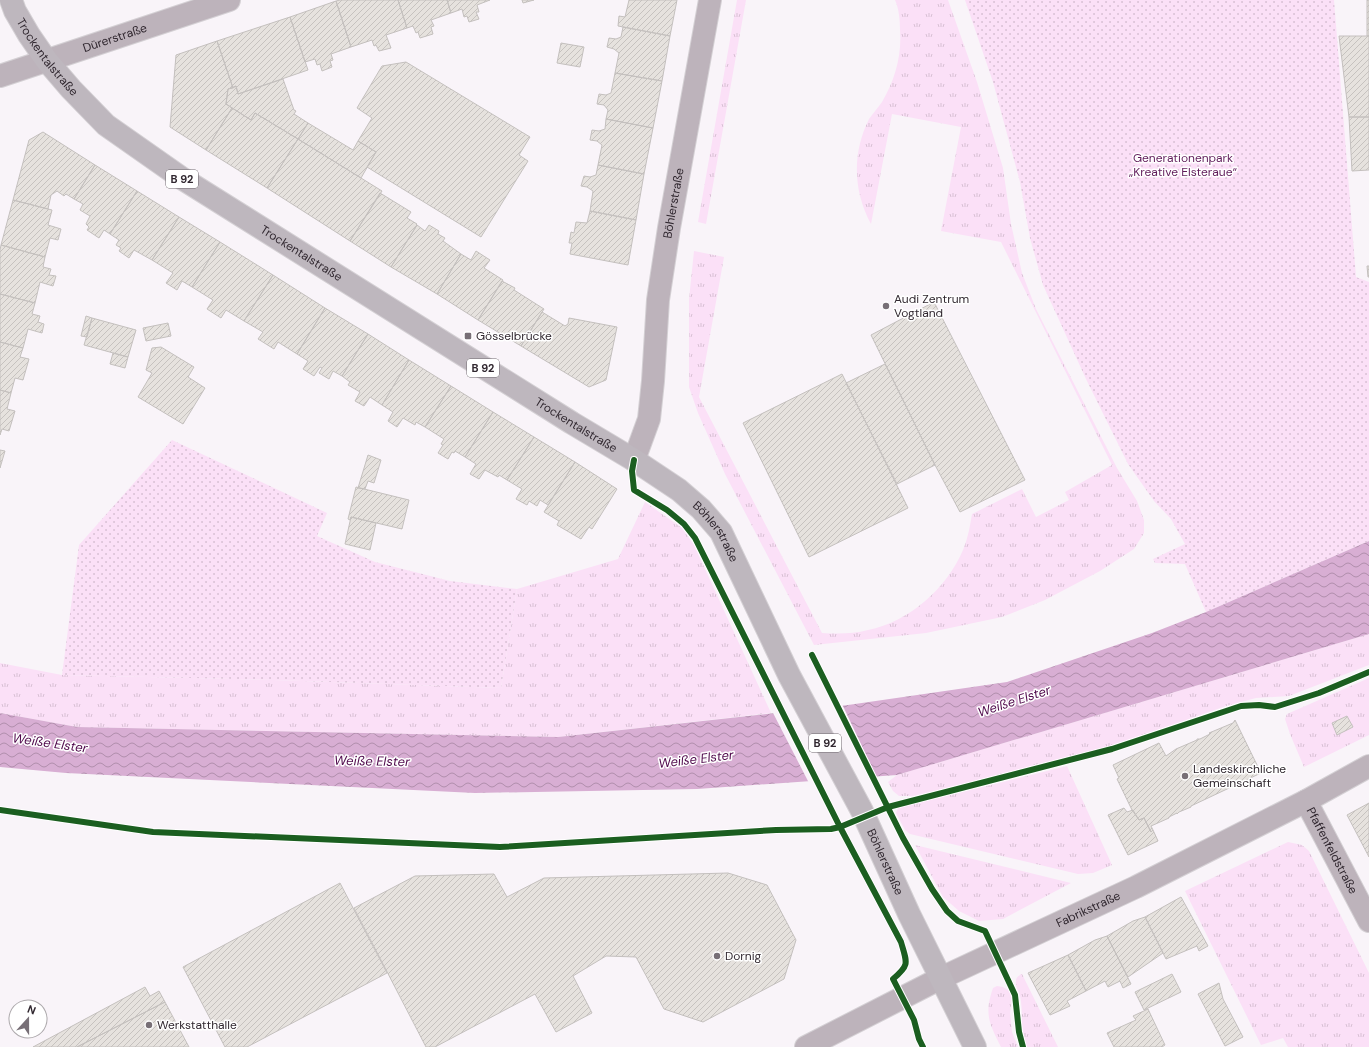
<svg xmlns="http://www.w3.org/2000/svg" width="1369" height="1047" font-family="'DM Sans',sans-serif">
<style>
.grass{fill:url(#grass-tufts)}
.park{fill:url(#park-dots)}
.water{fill:url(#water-waves)}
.pier{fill:#f9f4f9}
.building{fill:url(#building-hatch);stroke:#c4c0be}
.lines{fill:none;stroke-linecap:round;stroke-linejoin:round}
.minor-casing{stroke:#d4d0d4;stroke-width:24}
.major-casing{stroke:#d4d0d4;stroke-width:24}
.minor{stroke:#bdb3bb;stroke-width:22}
.major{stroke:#beb7be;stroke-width:22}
.cycleway-casing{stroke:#fff;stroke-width:8}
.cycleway{stroke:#1b5e20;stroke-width:6}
.poi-dot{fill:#776f76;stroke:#fff;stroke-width:1.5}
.labels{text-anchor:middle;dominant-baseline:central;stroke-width:3;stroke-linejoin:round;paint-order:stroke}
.shield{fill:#fff;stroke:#6f686e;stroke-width:1}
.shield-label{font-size:11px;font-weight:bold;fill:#312830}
.street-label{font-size:12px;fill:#312830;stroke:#fff}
.park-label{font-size:12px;fill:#601c5b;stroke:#fff}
.poi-label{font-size:12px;fill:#312830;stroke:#fff;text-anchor:start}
.water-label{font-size:13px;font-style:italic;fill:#4f084b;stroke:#fff}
</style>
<defs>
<pattern id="grass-tufts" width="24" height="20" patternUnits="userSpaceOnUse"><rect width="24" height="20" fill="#fbe0f7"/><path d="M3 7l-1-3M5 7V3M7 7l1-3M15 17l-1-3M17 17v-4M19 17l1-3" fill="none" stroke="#d8c0d4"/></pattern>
<pattern id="park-dots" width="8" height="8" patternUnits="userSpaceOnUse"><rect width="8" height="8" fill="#fbe0f7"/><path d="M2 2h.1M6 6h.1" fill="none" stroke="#d8c0d4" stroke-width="1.8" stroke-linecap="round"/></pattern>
<pattern id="water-waves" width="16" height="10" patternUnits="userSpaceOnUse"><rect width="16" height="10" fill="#d8aed3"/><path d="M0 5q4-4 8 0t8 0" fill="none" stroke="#b08eac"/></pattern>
<pattern id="building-hatch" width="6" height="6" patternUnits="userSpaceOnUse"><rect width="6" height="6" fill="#e6e2de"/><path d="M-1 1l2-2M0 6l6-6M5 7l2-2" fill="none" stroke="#c6c2bf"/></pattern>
</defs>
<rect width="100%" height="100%" fill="#f9f4f9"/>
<path class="grass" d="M737 0H746L706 224 698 222Z
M895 0H948L977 82 1003 168 1011 224 1022 273 1036 309 1117 468 1137 501 1144 520V533L1134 549 1100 571 1045 600 1002 617 926 633 814 645 725 474 698 413 689 387V299L694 251 724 257 699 397 822 633C838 634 853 634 868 630 909 622 947 588 963 550 968 538 970 526 972 514L1022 489 1036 517 1069 500 1065 492 1112 465 1001 242 941 231 961 127 892 114 871 224C853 191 852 153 869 119 873 113 878 108 882 102 895 80 902 55 900 30 900 20 899 9 895 0Z
M645 502 682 528 694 545 771 713 558 737 77 727 0 713V663L62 675 274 680 501 688 517 589 618 559Z
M1369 634V665L1289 696 1256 698 1226 706 1104 749 913 796H899L893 791 888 782 897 775Z
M1369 678V735L1304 767 1290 734 1285 719 1287 714Z
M1067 766 1112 865 1093 873 1078 874 910 834 905 830 896 813 898 808Z
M1288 842 1302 845 1309 851 1369 973V1047H1288L1283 1038 1261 1045 1185 891Z
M915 845 1071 883 1003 919 979 921 959 911 943 897Z
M1021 974H1022L1058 1047H1027C1019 1031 1024 1014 1020 996 1019 991 1015 987 1016 981 1016 977 1019 976 1021 974Z
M997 986 1003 987 1010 991 1012 998 1010 1013 1012 1032 1018 1047H1001C989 1023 984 1014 993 988Z"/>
<path class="park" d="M965 0H1334L1356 277 1369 282V541L1206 612 1185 564 1155 563 1153 559 1185 544 1171 519 1154 501 1128 464 1086 379 1043 285 1030 238 1020 182 993 82Z
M172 440 327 513 317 536 375 562 450 581 517 589 501 688 274 680 62 675 79 545Z"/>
<path class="water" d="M1369 541V634L897 775 697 789 475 793 66 773 0 767V713L77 727 558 737 848 705 1007 682 1152 633 1206 612Z"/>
<path class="pier" d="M842 704 877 778 809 783 772 711Z"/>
<path class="building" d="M340 0H398L407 28 386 35 391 48 379 51 376 45 374 46 372 40 351 47 336 1Z
M398 0H447L451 13 431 20 434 26 431 27 433 34 420 38 418 32 416 33 413 26 407 28Z
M447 0H490L477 5 479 12H476L479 19 469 22 467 16 464 17 462 9 451 13Z
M522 0H534L523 3Z
M629 0H677L670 36 618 26 619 16 625 17Z
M1367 0H1369V36H1367Z
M336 1 351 47 331 54 333 60 330 61 332 67 322 71 320 64 317 65 315 59 305 62 290 17Z
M290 17 308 70 238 94 236 86 233 88 217 41Z
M623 27 670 36 662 81 615 73 619 53 614 49 607 47 609 38 616 39 621 37Z
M1339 36H1369V117H1349Z
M217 41 233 88 228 89 226 104 232 108 206 150 170 127 176 55Z
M561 43 584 47 580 67 557 63Z
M406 62 530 137 519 155 528 161 481 237 367 167 376 152 358 141 372 118 357 108 382 66Z
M615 73 662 81 653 128 606 119 608 110 604 105 597 104 599 94 606 95 611 93Z
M283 79 294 110 296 111 294 114 308 123 298 139 255 113 251 120 226 104 228 89 236 86 238 94Z
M232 108 251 120 255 113 298 139 267 188 206 150Z
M1349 117H1369V170L1352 171Z
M606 119 653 128 644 174 598 165 602 145 597 141 590 140 592 130 599 131 605 129Z
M308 123 353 150 358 141 376 152 361 178 298 139Z
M43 132 95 165 74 199 66 194 64 196 57 191 51 195 48 209 13 200 29 140Z
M298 139 382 191 350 241 267 188Z
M95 165 137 191 110 234 104 230 99 238 87 230 89 227 86 224 90 216 80 210 83 204 74 199Z
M598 165 644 174 636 220 590 211 593 191 587 187 581 186 584 176 590 177 596 175Z
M137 191 179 217 152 260 134 250 129 258 119 251 121 248 116 245 119 240 110 234Z
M380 193 411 212 407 218 417 224 416 225H417L391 267 350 241Z
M13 200 52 210 48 225 61 229 58 240 50 238 45 257 1 245Z
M590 211 636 220 628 265 570 254 572 243H569L571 232 574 233 576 222 587 223Z
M179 217 220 242 192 287 182 281 177 290 166 283 173 273 152 260Z
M417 225 425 231 429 225 439 231 438 234 445 238 443 241 461 254 437 294 391 267Z
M220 242 273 275 244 321 226 310 221 318 207 309 213 300 192 287Z
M1 245 45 257 43 267 51 269 49 275 56 276 53 286 40 282 35 303 0 294V250Z
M476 251 490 260 484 268 503 280 478 320 437 294 461 254 471 260Z
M1367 266H1369V277H1368Z
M273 275 325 308 297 354 278 342 274 349 258 339 263 332 244 321Z
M502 281 515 288 514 290 544 309 521 346 478 320Z
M0 294 35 303 32 314 40 316 38 322 44 324 42 333 28 329 23 348 0 342Z
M934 302 1025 480 960 512 935 465 871 335Z
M325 308 368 334 342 376 333 371 329 379 319 373 322 368 320 367 314 376 303 369 308 361 297 354Z
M542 312 565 326 568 324 569 318 617 327 606 380 589 387 521 346Z
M86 316 92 318 87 337 81 336Z
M92 318 136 330 128 357 84 345Z
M168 323 171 336 146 341 143 328Z
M368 334 409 360 382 405 370 397 364 406 355 401 360 392 348 385 350 382 342 376Z
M0 342 23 348 20 357 29 359 23 380 15 378 11 393 0 390Z
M161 347 194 367 188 377 205 388 183 424 138 397 152 373 146 370 152 348Z
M113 353 128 357 125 368 110 364Z
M409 360 451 386 425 427 416 422 415 425 403 418 397 427 388 421 393 412 382 405Z
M885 364 935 465 897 484 846 383Z
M842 374 908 508 809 557 743 423Z
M451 386 493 412 465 457 455 451 454 453 452 452 448 459 438 453 443 445 441 444 444 439 425 427Z
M0 390 11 393 7 409 15 411 9 431 2 429 0 435Z
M493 412 534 437 507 480 499 475 498 477 485 470 479 479 470 474 476 464 465 457Z
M534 437 575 462 548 505 540 500 537 506 529 501 527 505 516 499 522 489 507 480Z
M0 450 5 451 0 468Z
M368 455 381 460 374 483 368 481 365 489 358 488Z
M575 462 617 489 592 529 589 527 581 539 557 525 559 521 544 512Z
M356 487 409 500 402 529 351 517 350 520 348 519Z
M351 517 376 523 370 550 345 544Z
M1347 716 1353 727 1337 735 1332 723Z
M1235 720 1261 773 1191 806V807L1179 812 1177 814V813L1169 817V818L1151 826 1153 830 1151 832 1144 818 1139 820 1132 810 1117 779 1119 778 1113 765 1159 743 1166 756 1176 749 1197 740V739H1200L1210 734 1209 733 1233 723Z
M1369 803V857L1347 815Z
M1124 808 1127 812 1133 810 1139 820 1144 818 1151 832 1153 830 1158 841 1128 855 1108 815Z
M728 873 767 885 796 940 784 979 703 1022 664 1009 636 957 606 956 573 976 592 1013 556 1032 535 994 435 1047H426L354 908 415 876 494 874 507 897 544 878Z
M340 883 387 973 247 1047H225L183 967Z
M1181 897 1208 946 1199 951 1197 946 1166 959 1145 917Z
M1145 917 1163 953 1128 977 1107 936 1133 921Z
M1107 936 1131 984 1123 988 1120 981 1108 987 1105 981 1086 991 1068 955 1095 940Z
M1068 955 1086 991 1067 1001 1070 1006 1050 1015 1028 973Z
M1172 974 1181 992 1144 1010 1135 992Z
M1219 983 1223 999 1243 1037 1225 1046 1198 994Z
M145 987 150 996 159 991 165 1002 77 1047H33Z
M165 1002 189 1047H77Z
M1148 1009 1165 1045 1162 1047H1114L1107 1033 1136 1020 1133 1016Z"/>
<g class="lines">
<defs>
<g id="minor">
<path id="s1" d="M0 76 229 0"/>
<path id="s2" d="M634 460 649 419 653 381 658 300 669 228 710 0"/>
<path id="s3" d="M1306 801 1369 921"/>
<path id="s4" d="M806 1047 941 978 1136 887 1306 801 1369 766"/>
</g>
<g id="major">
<path id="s5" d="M11 0 15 11 29 35 47 61 71 89 106 125 183 179 572 423 634 460 679 490 701 509 721 532 789 675 862 811 909 914 975 1047"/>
</g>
</defs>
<use href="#minor" class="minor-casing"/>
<use href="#major" class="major-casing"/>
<use href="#minor" class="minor"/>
<use href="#major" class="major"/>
<defs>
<path id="cycleway" d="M634 460 632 471 634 490 667 510 684 524 695 538 840 827 901 942C907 963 910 965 893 979L914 1020 919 1039 923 1047
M812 655 903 838 932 889 947 911 958 921 985 931 1015 995 1019 1032 1023 1047
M0 810 153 832 500 847 776 830 831 829 840 827 888 807 1112 749 1241 706 1259 705 1275 707 1319 693 1369 672"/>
</defs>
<use href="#cycleway" class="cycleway-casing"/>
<use href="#cycleway" class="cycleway"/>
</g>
<g class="poi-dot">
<circle cx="886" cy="306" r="4"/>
<rect x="464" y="332" width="8" height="8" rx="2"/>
<circle cx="1185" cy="776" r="4"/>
<circle cx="717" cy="956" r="4"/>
<circle cx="149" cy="1025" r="4"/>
</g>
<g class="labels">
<g class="shield">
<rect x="166" y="170" width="32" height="18" rx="3"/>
<rect x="467" y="359" width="32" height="18" rx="3"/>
<rect x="809" y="734" width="32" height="18" rx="3"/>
</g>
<g class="shield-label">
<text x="182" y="179">B 92</text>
<text x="483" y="368">B 92</text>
<text x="825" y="743">B 92</text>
</g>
<g class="street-label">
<text stroke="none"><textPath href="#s1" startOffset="121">Dürerstraße</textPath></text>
<text stroke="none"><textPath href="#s5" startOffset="68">Trockentalstraße</textPath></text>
<text stroke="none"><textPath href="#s2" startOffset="261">Böhlerstraße</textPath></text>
<text stroke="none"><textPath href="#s5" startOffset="392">Trockentalstraße</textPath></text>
<text stroke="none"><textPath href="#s5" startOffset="716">Trockentalstraße</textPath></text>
<text stroke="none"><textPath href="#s5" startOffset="894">Böhlerstraße</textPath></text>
<text stroke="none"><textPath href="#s3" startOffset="56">Pfaffenfeldstraße</textPath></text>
<text stroke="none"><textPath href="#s5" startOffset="1266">Böhlerstraße</textPath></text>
<text stroke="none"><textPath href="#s4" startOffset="314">Fabrikstraße</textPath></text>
</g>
<g class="park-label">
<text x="1183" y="158">Generationenpark<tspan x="1183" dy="14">„Kreative Elsteraue“</tspan></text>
</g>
<g class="poi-label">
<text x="894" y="299">Audi Zentrum<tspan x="894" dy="14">Vogtland</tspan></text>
<text x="476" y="336">Gösselbrücke</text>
<text x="1193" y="769">Landeskirchliche<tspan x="1193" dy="14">Gemeinschaft</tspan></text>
<text x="725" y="956">Dornig</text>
<text x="157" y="1025">Werkstatthalle</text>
</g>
<g class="water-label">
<text transform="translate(1014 701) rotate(-18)">Weiße Elster</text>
<text transform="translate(50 743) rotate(8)">Weiße Elster</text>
<text transform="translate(696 759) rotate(-7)">Weiße Elster</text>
<text transform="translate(372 761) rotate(1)">Weiße Elster</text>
</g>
</g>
<g transform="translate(28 1019) rotate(21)"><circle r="19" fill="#ffffff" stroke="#ada9ac"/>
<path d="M0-3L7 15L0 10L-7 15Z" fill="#776f76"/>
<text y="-6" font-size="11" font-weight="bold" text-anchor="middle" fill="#312830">N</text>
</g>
</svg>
